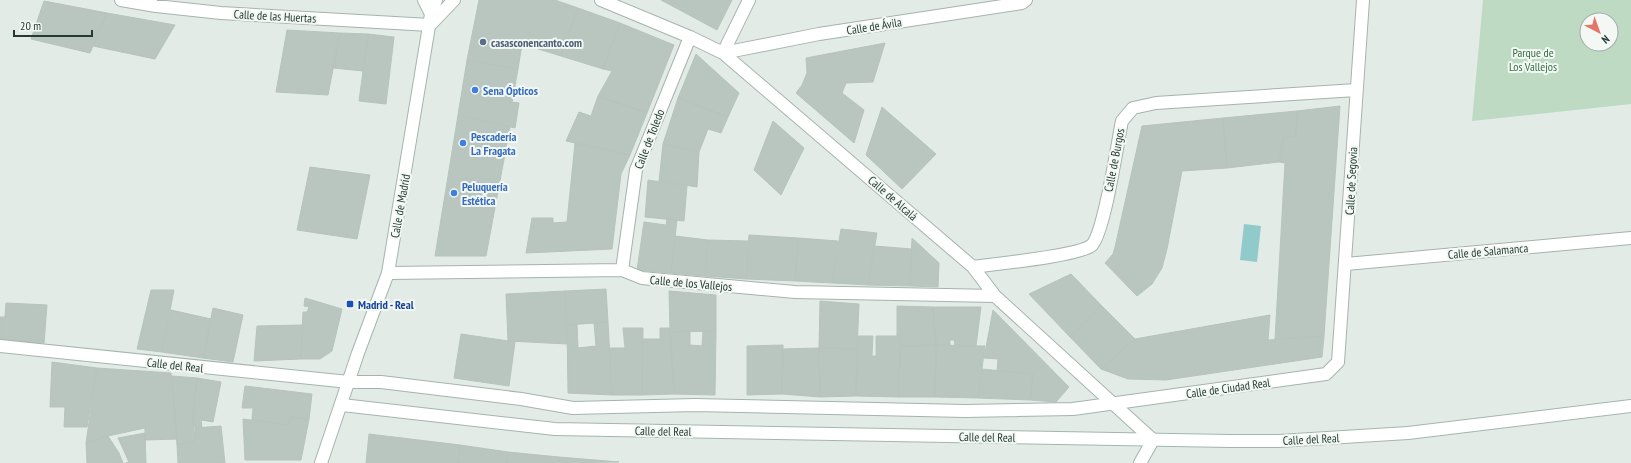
<svg xmlns="http://www.w3.org/2000/svg" width="1631" height="463" font-family="'PT Sans Narrow',sans-serif">
<style>
.green{fill:#bedac2;fill-rule:evenodd}
.water{fill:#91cacb}
.building{fill:#b9c6bf;stroke:#b6c4bd}
.lines{fill:none;stroke-linecap:round;stroke-linejoin:round}
.street-casing{stroke:#a6b3ad;stroke-width:14}
.secondary-casing{stroke:#a3b6ad;stroke-width:14}
.street{stroke:#fff;stroke-width:12}
.secondary{stroke:#fff;stroke-width:12}
.service-dot{fill:#5c6f8a;stroke:#f3f8f5;stroke-width:1.5}
.shop-dot{fill:#3f7fe0;stroke:#f3f8f5;stroke-width:1.5}
.transit-dot{fill:#1a4fb4;stroke:#f3f8f5;stroke-width:1.5}
.labels{text-anchor:middle;dominant-baseline:central;stroke-width:4;stroke-linejoin:round;paint-order:stroke}
.street-label{font-size:12px;fill:#253b32;stroke:#f3f8f5}
.service-label{font-size:12px;font-weight:bold;fill:#4e5e75;stroke:#f3f8f5;text-anchor:start}
.park-label{font-size:12px;fill:#336e41;stroke:#f3f8f5}
.shop-label{font-size:12px;font-weight:bold;fill:#366cbe;stroke:#f3f8f5;text-anchor:start}
.transit-label{font-size:12px;font-weight:bold;fill:#164399;stroke:#f3f8f5;text-anchor:start}
</style>
<rect width="100%" height="100%" fill="#e3ebe7"/>
<path class="green" d="M1483 0H1631V104L1472 121ZM1587 20H1611V44H1587Z"/>
<path class="water" d="M1244 224 1261 226 1257 262 1240 260Z"/>
<path class="building" d="M479 0H555L578 8 561 56 522 44 518 69 467 60Z
M661 0H732L717 30Z
M44 1 107 13 90 53 31 39Z
M578 8 620 23 603 69 561 56Z
M107 13 175 25 155 59 93 46Z
M620 23 674 45 647 113 598 96 612 71 603 69Z
M287 30 340 33 328 95 276 92Z
M340 33 368 34 363 71 333 68Z
M368 34 394 37 386 104 359 101Z
M885 43 873 82 846 83 842 93 864 110 854 143 796 93 802 85 807 73 806 58Z
M696 54 739 93 728 117 678 98Z
M467 60 518 69 512 102 519 103 515 128 458 115Z
M598 96 647 113 630 155 566 141 579 112 591 116Z
M678 98 728 117 721 133 708 129 699 152 663 144Z
M1340 106 1324 336 1275 339 1285 163 1279 162 1284 136H1296L1297 111Z
M882 107 936 154 902 189 866 155Z
M1297 111 1296 136H1284L1279 162 1227 168 1223 118Z
M458 115 510 127 486 256H435Z
M1223 118 1227 168 1182 171 1167 249 1162 268 1152 284 1137 296 1105 263 1113 254 1115 247 1142 126Z
M773 121 804 148 781 195 754 170Z
M575 143 630 155 621 174 612 249 526 253 532 218H553V223L567 222Z
M663 144 699 152 697 187 659 181Z
M310 167 370 175 357 239 297 230Z
M648 180 687 186 684 221 645 217Z
M667 218 677 220 671 273 637 270 644 222 666 225Z
M841 229 877 233 868 285 832 283Z
M749 235 798 238 795 281 746 279Z
M675 236 708 240 705 276 671 273Z
M798 238 838 241 832 283 795 281Z
M912 238 939 263 938 287 910 286Z
M708 240 748 241 746 279 705 276Z
M874 246 912 249 910 286 868 285Z
M1071 274 1101 305 1070 337 1029 294Z
M606 289 608 322 567 325 565 291Z
M151 290H174L162 352 137 349Z
M565 291 567 344 508 341 506 294Z
M669 291 716 295V331L670 332Z
M305 298 342 309 332 351 320 359H301L303 312H307L309 307 304 306Z
M820 301 859 304 857 349 819 348Z
M6 303 47 305 44 343 0 341V317H5Z
M1101 305 1135 339 1101 369 1070 337Z
M897 306 933 307 936 345 900 346V336H897Z
M933 307H981L976 346H955L954 340H950V345H936Z
M213 308 243 315 233 362 203 358Z
M171 310 211 319 203 358 162 352Z
M993 310 1069 387 1056 402 1030 400 1033 374 997 371 998 359 984 358Z
M1270 315 1268 340 1324 336 1322 357 1166 380 1128 379 1101 369 1135 339Z
M608 322 612 395 568 393 567 325 577 324 578 348 596 346 594 323Z
M302 325 301 359 254 361 257 326Z
M623 328H643L642 395H612L609 348H625Z
M660 328H670L674 394 642 395 643 339H660Z
M690 331V345L702 346 703 331H716L715 395 674 394 670 332Z
M461 334 515 342 509 386 454 378Z
M858 336H873L872 356H876V336H900L899 397 856 396Z
M783 345 782 394 747 395V346Z
M936 345 935 397H899L900 346Z
M936 345 985 346 978 398 935 397Z
M819 348 820 397 782 394 783 349Z
M819 348 857 349 856 396 820 397Z
M52 362 97 368 87 427H64L65 407H50Z
M97 368 171 373 177 439 145 440V428L108 436 86 443Z
M982 369 1033 374 1030 400 978 398Z
M172 376 197 378 193 418 195 441 177 445Z
M197 378 221 382 213 422 201 420 202 428H195L193 418Z
M245 386 312 394 309 419 290 417 289 425 252 420 253 408H242Z
M290 417 309 419 301 460H245L243 419 289 425Z
M221 426 225 463H178L177 445 195 441V428Z
M145 433 146 463H126L129 462 118 438Z
M369 434 460 445 458 463H366Z
M108 436 119 453 123 463H87L86 443Z
M460 445 508 452 506 463H458Z
M508 452 559 457V463H506Z
M559 457 619 462 559 463Z"/>
<g class="lines">
<defs>
<path id="street" d="M121 0 156 6 221 13 430 25 454 0
M601 0 690 37 723 53 973 267 995 296 1153 440 1140 463
M723 53 819 34 1022 3 1026 0
M723 53 749 0
M1346 264 1631 238
M973 267C994 264 1080 256 1092 245 1105 230 1117 145 1122 121L1133 108 1156 103 1356 90
M622 270 636 170 690 37
M388 273 622 270 642 278 795 292 995 296
M349 382H381L521 399 573 408 695 405 965 411 1073 409 1326 374 1338 362 1363 0"/>
<path id="secondary" d="M424 0 431 14
M0 346 349 382
M342 405 555 429 1230 441H1279L1408 433 1631 406
M321 463 358 353 388 273 431 14 436 0"/>
</defs>
<use href="#street" class="street-casing"/>
<use href="#secondary" class="secondary-casing"/>
<use href="#street" class="street"/>
<use href="#secondary" class="secondary"/>
</g>
<circle class="service-dot" cx="483" cy="42" r="4"/>
<g class="shop-dot">
<circle cx="475" cy="90" r="4"/>
<circle cx="463" cy="143" r="4"/>
<circle cx="454" cy="193" r="4"/>
</g>
<rect class="transit-dot" x="346" y="300" width="8" height="8" rx="2"/>
<g class="labels">
<g class="street-label">
<text transform="translate(275 16) rotate(3)">Calle de las Huertas</text>
<text transform="translate(874 26) rotate(-9)">Calle de Ávila</text>
<text transform="translate(649 139) rotate(-69)">Calle de Toledo</text>
<text transform="translate(1114 160) rotate(-79)">Calle de Burgos</text>
<text transform="translate(1351 181) rotate(-87)">Calle de Segovia</text>
<text transform="translate(893 198) rotate(41)">Calle de Alcalá</text>
<text transform="translate(400 206) rotate(-80)">Calle de Madrid</text>
<text transform="translate(1488 251) rotate(-5)">Calle de Salamanca</text>
<text transform="translate(691 283) rotate(5)">Calle de los Vallejos</text>
<text transform="translate(175 365) rotate(6)">Calle del Real</text>
<text transform="translate(1228 388) rotate(-8)">Calle de Ciudad Real</text>
<text transform="translate(663 431) rotate(1)">Calle del Real</text>
<text transform="translate(987 437) rotate(1)">Calle del Real</text>
<text transform="translate(1311 439) rotate(-3)">Calle del Real</text>
</g>
<g class="service-label">
<text x="491" y="42">casasconencanto.com</text>
</g>
<g class="park-label">
<text x="1533" y="52">Parque de<tspan x="1533" dy="14">Los Vallejos</tspan></text>
</g>
<g class="shop-label">
<text x="483" y="90">Sena Ópticos</text>
<text x="471" y="136">Pescadería<tspan x="471" dy="14">La Fragata</tspan></text>
<text x="462" y="186">Peluquería<tspan x="462" dy="14">Estética</tspan></text>
</g>
<g class="transit-label">
<text x="358" y="304">Madrid - Real</text>
</g>
</g>
<g transform="translate(1599 32) rotate(139)"><circle r="19" fill="#f3f8f5" stroke="#a1aca7"/>
<path d="M0-3L7 15L0 10L-7 15Z" fill="#e47569"/>
<text y="-6" font-size="11" font-weight="bold" text-anchor="middle" fill="#253b32">N</text>
</g>
<path d="M14 30v6h78v-6" fill="none" stroke="#253b32" stroke-width="2"/>
<text x="20" y="30" font-size="12" fill="#253b32" stroke="#f3f8f5" stroke-width="3" paint-order="stroke">20 m</text>
</svg>
